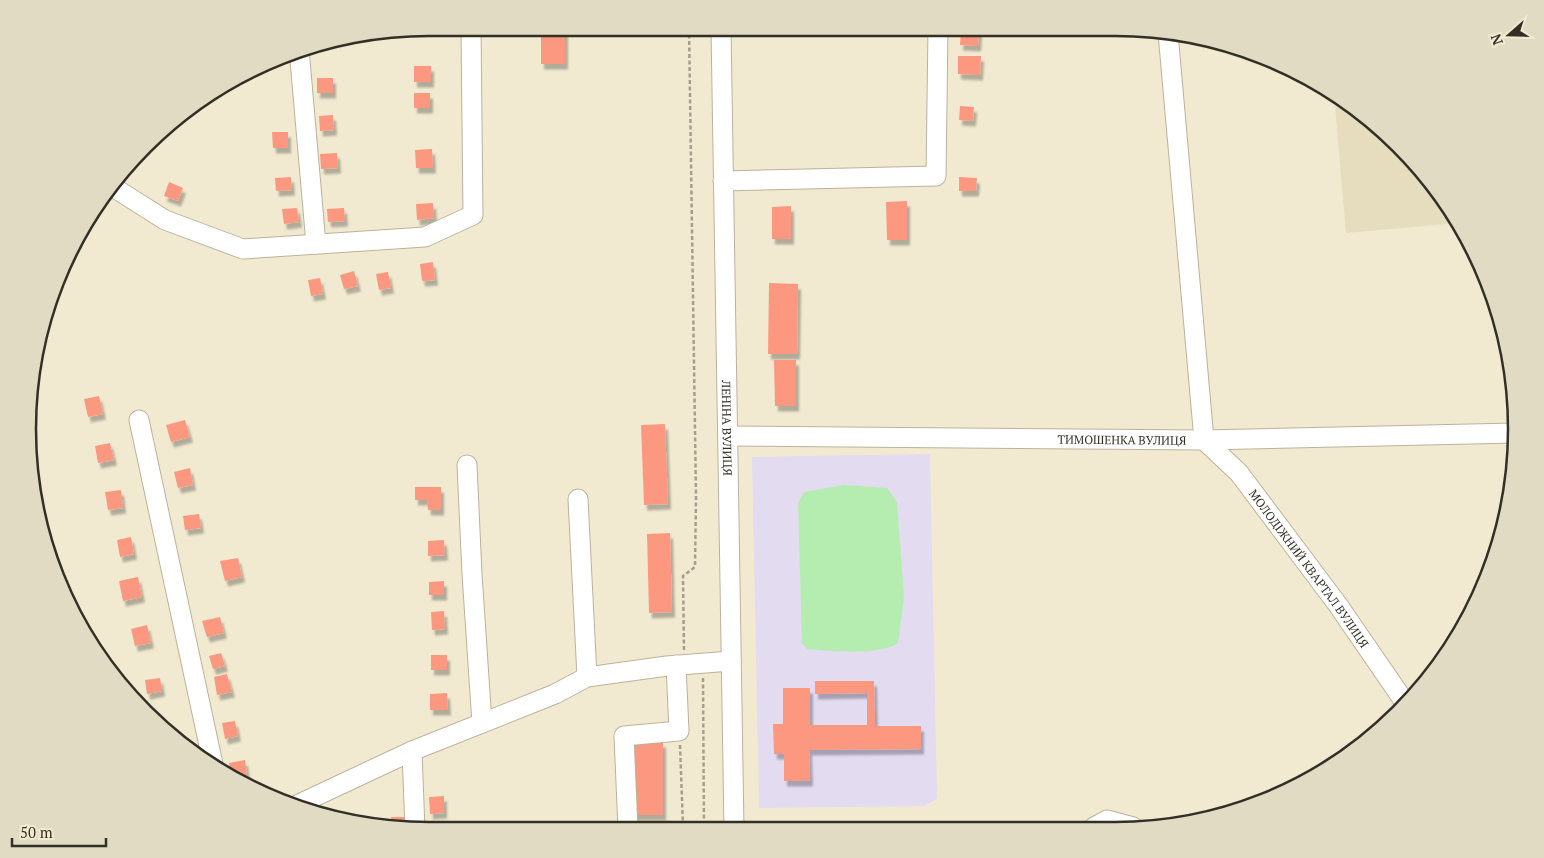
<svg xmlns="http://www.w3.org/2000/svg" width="1544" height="858" font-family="'PT Serif',serif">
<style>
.built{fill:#e6ddbe}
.education{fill:#e3dbf0}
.pitch{fill:#b5edb0}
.building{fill:#fd9880;filter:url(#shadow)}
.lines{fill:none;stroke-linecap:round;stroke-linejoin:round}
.minor-casing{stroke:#bab39b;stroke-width:21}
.path{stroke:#a49f8c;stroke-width:2.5;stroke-dasharray:4 2.5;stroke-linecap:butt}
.minor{stroke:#fff;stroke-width:19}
.labels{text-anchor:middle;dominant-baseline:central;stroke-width:5;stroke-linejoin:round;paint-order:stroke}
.street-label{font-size:12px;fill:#323026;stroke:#f1ead1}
.rim{fill:none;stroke:#323026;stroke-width:2.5}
</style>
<defs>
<filter id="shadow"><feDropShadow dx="3" dy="5.5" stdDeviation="1" flood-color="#0004"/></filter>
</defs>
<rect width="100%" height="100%" fill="#f1ead1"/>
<path class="built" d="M1334 94 1380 127 1434 185 1457 223 1346 233Z"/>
<path class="education" d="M930 454 937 799 924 806 759 808 752 457Z"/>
<path class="pitch" d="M844 485 887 488 897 502 904 598 898 643C878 656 832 651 807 649L802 643 798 503 804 492Z"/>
<path class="building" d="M541 28H565V64H541Z
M961 29 979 30 978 46 960 45Z
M958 56H981L980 75 958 74Z
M414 66H431V82H414Z
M317 78H333V93H317Z
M414 93H430V108H414Z
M960 106 974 107 973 121 959 120Z
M333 115 334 130 320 131 319 116Z
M272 132H288V148H273Z
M432 149 433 168H416L415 150Z
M337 153 338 168 321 169 320 154Z
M291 177 292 190 276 191 275 178Z
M959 177 977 178 976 191H959Z
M169 182 183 188 178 201 164 196Z
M907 201V240H887L886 202Z
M433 203 434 218 417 220 416 204Z
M791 206V239H772V207Z
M297 208 299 222 284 224 282 209Z
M344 208 345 221 328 222 327 209Z
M433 262 435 280 422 281 420 264Z
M354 271 358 286 344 289 340 275Z
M388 272 391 288 379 290 376 274Z
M320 278 323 294 311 296 308 280Z
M769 283 798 284 797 354H768Z
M774 360H796V406H775Z
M99 396 103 414 88 417 84 399Z
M185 420 190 437 171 442 166 425Z
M665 424 668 504 644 505 641 425Z
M110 443 114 460 98 463 95 446Z
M190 468 193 485 178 488 174 472Z
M415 487H441V510H428L427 500H415Z
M121 490 123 508 108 510 105 492Z
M199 514 201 528 185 530 183 516Z
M670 533 672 612 649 613 647 534Z
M131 537 134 554 120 557 117 540Z
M444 540 445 555 428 556V541Z
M238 558 242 577 225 581 220 561Z
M138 577 142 597 123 601 119 581Z
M444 581V595H429V582Z
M444 611 445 629 432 630 431 612Z
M220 617 224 633 207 637 202 621Z
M147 625 151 643 135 646 131 629Z
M221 653 225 666 213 669 209 656Z
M431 655H447V670H431Z
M227 674 232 692 217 695 214 677Z
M160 678 162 691 147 694 145 680Z
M815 681H874L875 726H921V749L809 750 810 781H784V754H774L773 724H783V688H810V725H867V693L815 694Z
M447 693 448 710H430V694Z
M235 721 238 736 225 739 222 723Z
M633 742H663V815H633Z
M245 760 247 776 232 778 229 763Z
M444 796V813L430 814 429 797Z
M391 817H406V830L392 828Z"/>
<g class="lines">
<defs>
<g id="minor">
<path id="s1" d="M721 28 734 829"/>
<path id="s2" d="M1168 33 1204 440 1239 473 1338 605 1406 704"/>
<path d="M299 49 316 244"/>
<path d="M723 181 936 176 938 28"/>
<path d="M113 187 165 220 243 249 425 237 473 215 471 28"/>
<path d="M139 420 213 764"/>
<path id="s3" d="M728 436 1204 440 1515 433"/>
<path d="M467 465 472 574 482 723"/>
<path d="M578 499 587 677"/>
<path d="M412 751 415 830"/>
<path d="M297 805 412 751 555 694 587 677 667 666 731 661"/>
<path d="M1094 827 1107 820 1133 827"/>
<path d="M628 829 624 736 679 731 676 665"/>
</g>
</defs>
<use href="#minor" class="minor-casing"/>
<path class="path" d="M684 650 683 576 695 567 696 497 689 28
M703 678 704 829
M680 745 683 826"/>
<use href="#minor" class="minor"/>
</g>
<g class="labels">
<g class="street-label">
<text stroke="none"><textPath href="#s1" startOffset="400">ЛЕНІНА ВУЛИЦЯ</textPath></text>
<text stroke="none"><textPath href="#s3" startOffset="394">ТИМОШЕНКА ВУЛИЦЯ</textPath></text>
<text stroke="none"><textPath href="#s2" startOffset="575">МОЛОДІЖНИЙ КВАРТАЛ ВУЛИЦЯ</textPath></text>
</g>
</g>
<path d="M0 0H1544V858H0ZM429 36H1115A393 393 0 0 1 1508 429V429A393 393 0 0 1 1115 822H429A393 393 0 0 1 36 429V429A393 393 0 0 1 429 36Z" fill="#e2dbc3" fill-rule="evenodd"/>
<path class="rim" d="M429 36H1115A393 393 0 0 1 1508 429V429A393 393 0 0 1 1115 822H429A393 393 0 0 1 36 429V429A393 393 0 0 1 429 36Z"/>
<g transform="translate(1509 35) rotate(250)" stroke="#f1ead1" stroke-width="4" paint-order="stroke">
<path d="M0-4L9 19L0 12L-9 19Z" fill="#323026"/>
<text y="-8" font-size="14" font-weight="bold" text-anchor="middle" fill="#323026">N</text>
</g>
<path d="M12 838v8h94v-8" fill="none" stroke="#323026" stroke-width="2.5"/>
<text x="20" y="838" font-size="15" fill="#323026" stroke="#f1ead1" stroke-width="4" paint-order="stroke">50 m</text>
</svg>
